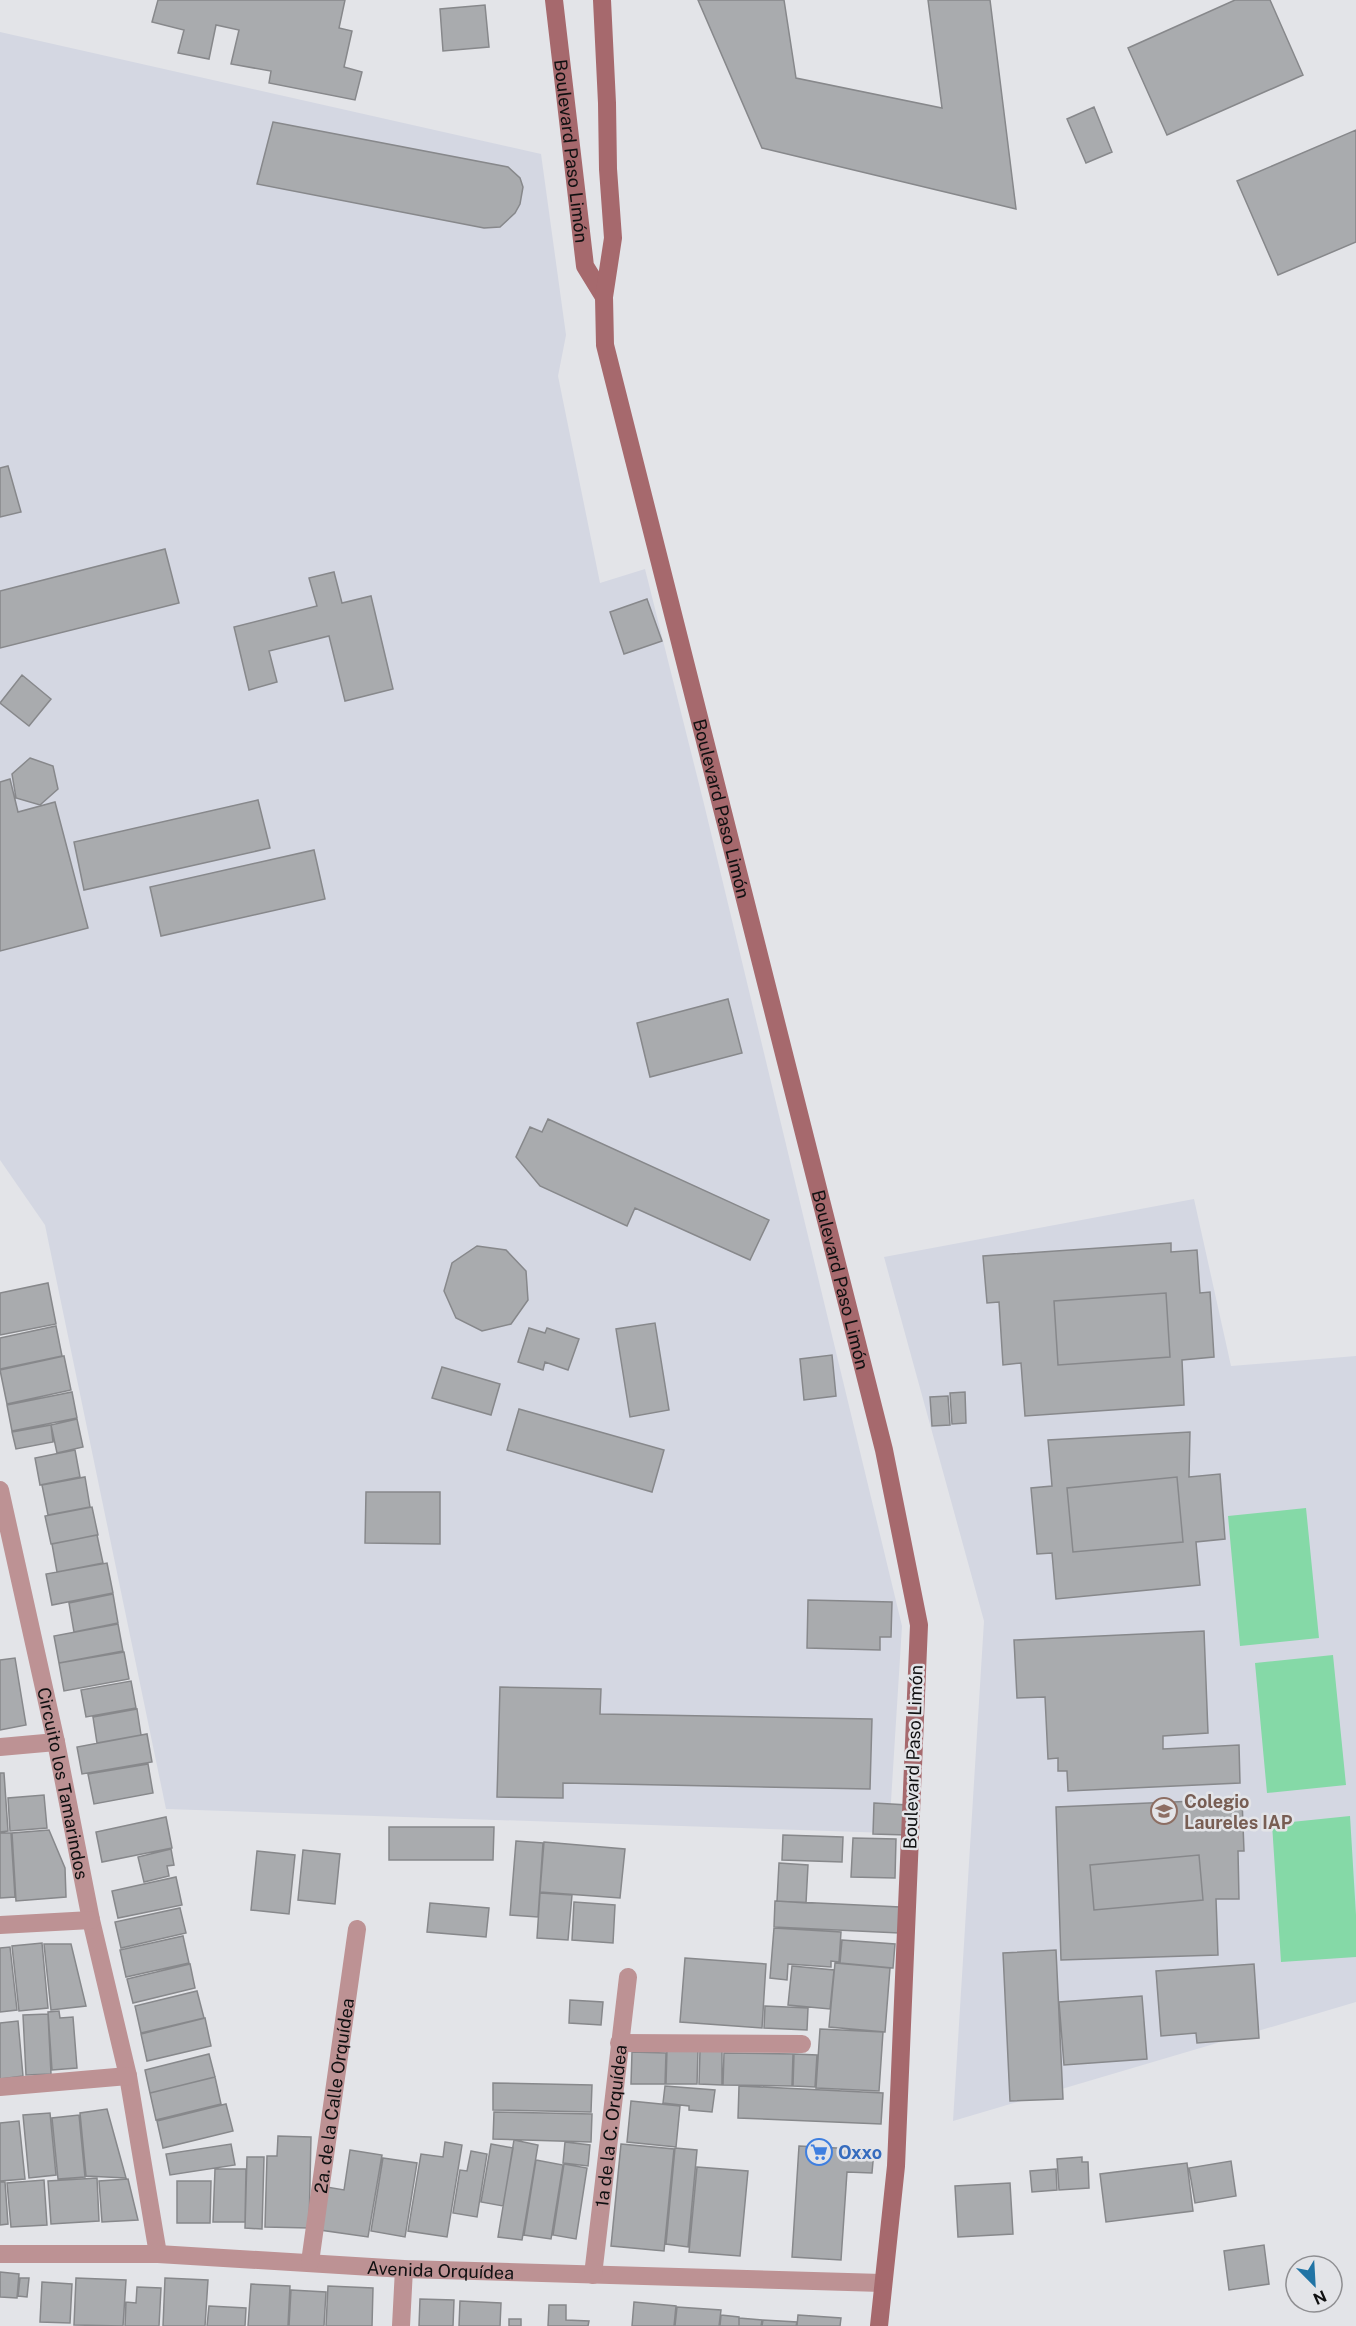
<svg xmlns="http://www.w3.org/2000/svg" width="1356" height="2326" font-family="'Public Sans',sans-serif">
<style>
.built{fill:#d4d7e2}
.green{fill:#85d9a7}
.building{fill:#a9abae;stroke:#87888b;stroke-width:1.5;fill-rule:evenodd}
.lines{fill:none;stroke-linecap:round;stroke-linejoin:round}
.street{stroke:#bd9294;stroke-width:18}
.secondary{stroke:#a6696d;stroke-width:18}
.labels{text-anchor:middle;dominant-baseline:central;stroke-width:5;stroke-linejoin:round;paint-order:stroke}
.street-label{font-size:18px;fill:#101011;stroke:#e3e4e8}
.education-label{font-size:18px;font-weight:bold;fill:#785e54;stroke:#e3e4e8;text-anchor:start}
.shop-label{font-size:18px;font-weight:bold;fill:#366cbe;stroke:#e3e4e8;text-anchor:start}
</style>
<rect width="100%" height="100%" fill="#e3e4e8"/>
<path class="built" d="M0 32 541 154 566 335 558 376 600 583 645 569 704 804 902 1626 889 1833 166 1809 45 1225 0 1160Z
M1194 1199 1231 1366 1356 1356V2002L953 2121 984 1621 884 1257Z"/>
<path class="green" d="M1306 1508 1319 1638 1240 1646 1228 1516Z
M1333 1655 1346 1785 1267 1793 1255 1663Z
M1350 1816 1356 1915V1957L1281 1962 1272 1824Z"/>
<path class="building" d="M158 0H345L339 28 352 31 344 67 362 72 355 100 269 83 271 71 231 64 239 30 216 25 209 59 178 53 184 30 152 22Z
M698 0H784L796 78 942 108 928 0H990L1016 209 762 148Z
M1235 0H1270L1303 75 1167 135 1128 48Z
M485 5 489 47 443 51 440 9Z
M1094 107 1112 152 1086 163 1067 119Z
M273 122 508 167 520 178 523 187 520 204 515 213 500 227 484 228 257 184Z
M1356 130V242L1278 275 1237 181Z
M8 466 21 512 0 517V468Z
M165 549 179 603 0 648V591Z
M334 572 342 603 371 596 393 689 345 701 329 636 269 651 277 682 249 690 234 627 317 606 309 578Z
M647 599 662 641 624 654 610 612Z
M22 675 51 699 29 726 0 703Z
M30 758 53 766 58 789 40 805 16 798 12 774Z
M10 779 18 812 55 802 88 928 0 951V782Z
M258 800 270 848 84 890 74 842Z
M314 850 325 899 161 936 150 887Z
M728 999 742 1053 650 1077 637 1023Z
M548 1119 769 1220 750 1260 635 1208 627 1226 540 1186 516 1157 530 1127 542 1132Z
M1171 1243V1252L1197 1250 1200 1293 1210 1292 1214 1357 1182 1360 1184 1405 1025 1416 1021 1363 1003 1365 999 1302 987 1303 983 1256ZM1166 1293 1170 1357 1058 1365 1054 1301Z
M477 1246 506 1250 526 1271 528 1300 511 1324 482 1331 456 1318 444 1291 452 1263Z
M48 1283 56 1324 0 1335V1293Z
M1166 1293 1170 1357 1058 1365 1054 1301Z
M655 1323 669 1410 630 1417 616 1329Z
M56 1326 62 1356 0 1369V1338Z
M529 1328 545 1333 547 1328 579 1339 568 1370 545 1362 543 1370 518 1362Z
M832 1355 836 1396 804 1400 800 1359Z
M64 1356 71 1390 7 1404 0 1370Z
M442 1367 500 1384 491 1415 432 1398Z
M72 1392 77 1418 12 1431 7 1405Z
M965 1392 966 1423 952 1424 950 1393Z
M948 1396 950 1425 932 1426 930 1397Z
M519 1409 664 1450 652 1492 507 1450Z
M77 1419 83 1447 57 1453 51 1425Z
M51 1425 53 1442 16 1449 12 1432Z
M1190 1432 1189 1477 1220 1474 1225 1539 1196 1542 1200 1585 1056 1599 1052 1553 1037 1554 1031 1488 1052 1486 1048 1440ZM1177 1477 1183 1542 1073 1552 1067 1488Z
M75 1450 80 1477 40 1485 35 1458Z
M85 1477 90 1507 48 1515 42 1485Z
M1177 1477 1183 1542 1073 1552 1067 1488Z
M366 1492H440V1544L365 1543Z
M92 1507 98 1535 51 1544 45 1516Z
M97 1535 103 1563 57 1572 52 1544Z
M107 1563 113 1593 52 1605 46 1574Z
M113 1594 118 1623 74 1632 69 1603Z
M808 1600 892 1602 891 1637H880V1650L807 1648Z
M118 1624 123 1651 59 1663 54 1636Z
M1204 1631 1208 1733 1163 1736V1749L1239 1745 1240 1783 1068 1791 1067 1771H1058V1758L1048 1759 1045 1697 1017 1698 1014 1640Z
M124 1652 129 1679 64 1691 59 1663Z
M15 1658 26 1725 0 1730V1660Z
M131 1681 136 1708 86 1717 81 1690Z
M500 1687 601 1689 600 1714 872 1719 870 1789 563 1783V1798L497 1797Z
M137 1709 141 1735 97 1743 93 1717Z
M147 1734 152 1762 82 1774 77 1747Z
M148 1764 153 1793 94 1804 88 1774Z
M0 1773H4L8 1831 0 1832Z
M44 1795 47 1828 10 1831 8 1798Z
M1242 1799 1244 1851H1238L1239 1899H1216L1218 1955 1061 1960 1056 1807ZM1199 1855 1203 1900 1094 1910 1090 1865Z
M874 1803 908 1805 907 1835 873 1834Z
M166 1817 172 1848 102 1862 96 1832Z
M389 1827H494L493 1860H389Z
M49 1830 65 1868 66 1897 16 1901 12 1833Z
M0 1833H11L15 1897 0 1898Z
M783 1835 843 1837 842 1862 782 1860Z
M853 1838 896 1839 895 1878 851 1877Z
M516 1841 543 1843 538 1917 510 1915Z
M544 1842 625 1849 620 1898 540 1892Z
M171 1849 174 1865 167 1866 169 1876 144 1882 138 1857Z
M303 1850 340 1854 335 1904 298 1900Z
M257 1851 295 1855 289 1914 251 1910Z
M1199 1855 1203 1900 1094 1910 1090 1865Z
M779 1863 808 1865 806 1903 777 1901Z
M176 1877 182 1905 118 1918 112 1891Z
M540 1893 572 1895 568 1940 537 1938Z
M775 1901 900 1907 899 1933 774 1927Z
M574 1902 615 1905 613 1943 572 1940Z
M430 1903 489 1908 486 1937 427 1932Z
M180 1908 186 1933 121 1948 115 1922Z
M774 1928 841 1932 839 1962 831 1961V1967L788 1964 787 1980 770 1978Z
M183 1936 189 1963 126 1977 120 1950Z
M842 1940 895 1944 893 1968 840 1963Z
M42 1943 48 2008 19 2011 12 1946Z
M44 1944H71L86 2006 51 2010Z
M10 1947 17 2010 0 2012V1948Z
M1056 1950 1063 2099 1010 2101 1003 1953Z
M685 1958 766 1964 762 2028 680 2022Z
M835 1963 890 1968 885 2032 829 2027Z
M190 1964 195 1988 133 2003 127 1979Z
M1254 1964 1259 2038 1197 2043 1196 2033 1161 2036 1156 1971Z
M792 1966 834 1970 830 2009 788 2005Z
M197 1991 204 2018 141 2033 135 2006Z
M1142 1996 1147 2059 1064 2065 1059 2002Z
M570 2000 603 2002 601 2025 569 2023Z
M765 2006 808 2008 807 2030 764 2028Z
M59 2011 60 2018 73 2017 77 2068 52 2070 48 2012Z
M48 2014 51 2074 26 2075 23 2015Z
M205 2018 211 2046 147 2061 141 2034Z
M18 2021 23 2076 0 2079V2023Z
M820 2029 883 2032 879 2091 816 2088Z
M667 2049 698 2050 697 2084H666Z
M700 2051H722V2085L699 2084Z
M632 2052 666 2053 665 2084H631Z
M724 2053 793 2054 792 2086 723 2085Z
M209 2054 215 2077 150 2093 145 2070Z
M794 2054 817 2055 815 2087 793 2086Z
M215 2077 221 2104 156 2120 150 2093Z
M493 2083 592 2085 591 2112 493 2110Z
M665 2086 715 2090 712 2112 689 2110V2106L663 2103Z
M739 2086 883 2093 881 2124 738 2118Z
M631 2101 680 2106 676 2147 627 2142Z
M226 2104 233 2131 163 2148 157 2121Z
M107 2109 126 2178 86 2176 80 2113Z
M494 2112 592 2114 591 2142 493 2139Z
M50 2113 56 2175 29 2178 23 2115Z
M79 2115 85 2177 58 2179 52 2118Z
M19 2121 25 2179 0 2181V2123Z
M278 2136 311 2137 309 2228 265 2227 267 2156H277Z
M514 2140 538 2145 522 2240 498 2237Z
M445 2142 462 2145 447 2237 408 2231 421 2154 443 2157Z
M565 2142 590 2145 588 2166 563 2163Z
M231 2144 235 2165 170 2175 166 2154Z
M491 2144 513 2148 503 2206 481 2202Z
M621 2144 674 2149 664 2251 611 2246Z
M799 2146 874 2150 872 2173 847 2172 841 2260 792 2257Z
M675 2148 697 2150 688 2247 666 2244Z
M350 2150 382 2155 368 2237 320 2230 327 2187 344 2190Z
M471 2151 487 2154 477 2217 453 2213 460 2170 467 2171Z
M247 2157H264L262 2229 245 2228Z
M1082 2157V2162H1088L1089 2188 1059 2190 1057 2159Z
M383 2158 417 2163 405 2237 371 2231Z
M536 2160 563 2165 551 2239 524 2235Z
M1231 2161 1236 2196 1195 2203 1189 2168Z
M1187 2163 1193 2211 1106 2222 1100 2174Z
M564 2164 587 2168 576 2239 553 2235Z
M697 2167 748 2171 740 2256 689 2252Z
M215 2169H246L245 2222H213Z
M1056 2169 1057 2190 1032 2192 1030 2171Z
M97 2178 99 2221 51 2224 48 2181Z
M128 2179 138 2220 102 2222 99 2181Z
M44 2180 47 2225 11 2227 7 2183Z
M177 2181H211L210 2223H177Z
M0 2182H5L8 2224 0 2225Z
M1010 2183 1013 2234 958 2237 955 2186Z
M1264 2245 1269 2284 1229 2290 1224 2251Z
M0 2272 19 2274 17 2298 0 2297Z
M20 2278H29L27 2297 18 2296Z
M76 2278 126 2280 123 2326 74 2325Z
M165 2278 208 2280 205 2326H163Z
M42 2282 72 2284 70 2323 40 2322Z
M251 2284 290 2286 288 2326H248Z
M328 2286 373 2288 372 2326H326Z
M137 2287 161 2288 159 2326H125L126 2302 136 2303Z
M291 2290 326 2292 324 2326H289Z
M420 2299 454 2300 453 2326H419Z
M460 2301 501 2303 500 2326H459Z
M634 2302 676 2306 674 2326H632Z
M549 2305H566V2320L589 2321 588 2326H548Z
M209 2306 246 2308 245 2326H207Z
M677 2307 721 2310 719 2326H675Z
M721 2315 739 2317V2326H720Z
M798 2315 841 2318 840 2326H797Z
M739 2318 762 2320 761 2326H739Z
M509 2319H521V2326H509Z
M763 2320 797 2322 796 2326H762Z"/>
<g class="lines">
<g class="street">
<path id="s1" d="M0 1490 56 1742 91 1920 128 2076 158 2254"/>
<path d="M0 1747 56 1742"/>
<path d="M0 1925 91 1920"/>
<path d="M619 2043 802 2044"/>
<path d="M0 2087 128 2076"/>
<path id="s2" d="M0 2254H158L404 2269 882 2283"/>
<path id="s3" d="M310 2262 357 1929"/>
<path id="s4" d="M593 2275 628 1977"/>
<path d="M401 2326 404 2269"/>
</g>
<g class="secondary">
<path id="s5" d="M554 0 585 266 604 297"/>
<path id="s6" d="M602 0 607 103 608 169 613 238 604 297 605 345 884 1450 919 1625 896 2166 879 2326"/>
</g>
</g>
<defs>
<symbol id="school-ring" viewBox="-11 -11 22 22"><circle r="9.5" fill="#e3e4e8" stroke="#8d6e63" stroke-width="1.5"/><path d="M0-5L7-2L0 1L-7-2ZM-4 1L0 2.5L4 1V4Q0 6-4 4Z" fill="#8d6e63"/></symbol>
<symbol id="supermarket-ring" viewBox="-11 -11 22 22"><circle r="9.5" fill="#e3e4e8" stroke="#3f7fe0" stroke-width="1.5"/><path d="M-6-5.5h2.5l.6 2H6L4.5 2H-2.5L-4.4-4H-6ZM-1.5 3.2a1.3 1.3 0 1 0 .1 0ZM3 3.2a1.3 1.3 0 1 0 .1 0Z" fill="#3f7fe0"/></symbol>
</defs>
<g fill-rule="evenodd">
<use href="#school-ring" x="1149" y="1796" width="30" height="30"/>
<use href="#supermarket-ring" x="804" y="2137" width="30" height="30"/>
</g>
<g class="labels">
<g class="street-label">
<text stroke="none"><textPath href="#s5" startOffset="152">Boulevard Paso Limón</textPath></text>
<text stroke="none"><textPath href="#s6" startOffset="824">Boulevard Paso Limón</textPath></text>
<text stroke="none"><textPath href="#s6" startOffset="1310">Boulevard Paso Limón</textPath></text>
<text transform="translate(913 1757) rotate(-88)">Boulevard Paso Limón</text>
<text stroke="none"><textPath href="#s1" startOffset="300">Circuito los Tamarindos</textPath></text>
<text stroke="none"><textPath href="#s3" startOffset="168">2a. de la Calle Orquídea</textPath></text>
<text stroke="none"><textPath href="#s4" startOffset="150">1a de la C. Orquídea</textPath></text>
<text stroke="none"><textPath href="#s2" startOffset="441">Avenida Orquídea</textPath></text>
</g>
<g class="education-label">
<text x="1184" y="1801">Colegio<tspan x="1184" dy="21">Laureles IAP</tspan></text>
</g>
<g class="shop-label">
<text x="838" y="2152">Oxxo</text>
</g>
</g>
<g transform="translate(1314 2284) rotate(156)"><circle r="28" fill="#e3e4e8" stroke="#8f8f92" stroke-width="1.5"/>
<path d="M0-4.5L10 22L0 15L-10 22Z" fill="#2174a5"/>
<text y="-9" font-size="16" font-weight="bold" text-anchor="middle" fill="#101011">N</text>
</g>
</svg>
